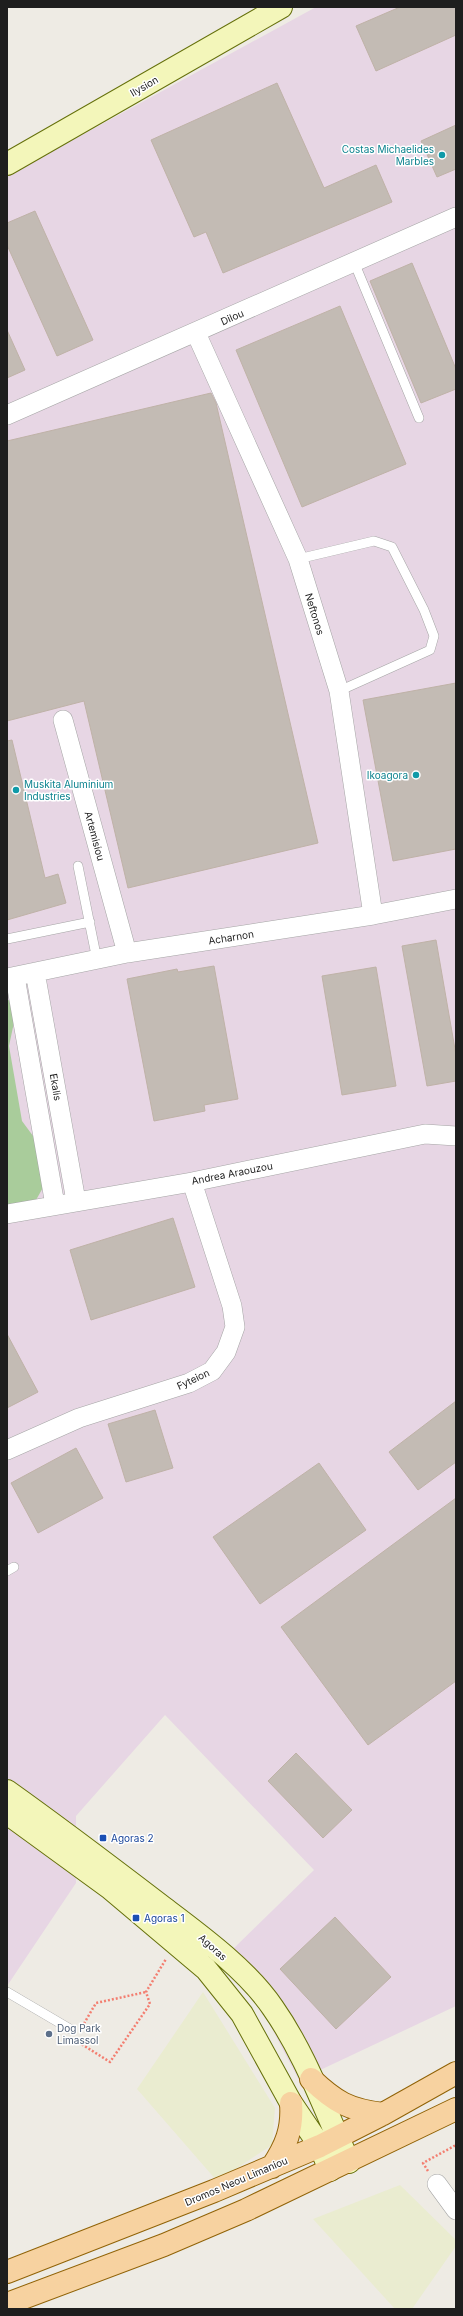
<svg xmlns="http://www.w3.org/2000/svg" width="463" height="2316" font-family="Inter,sans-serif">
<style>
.industrial{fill:#e7d6e4}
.farmland{fill:#eaecd0}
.forest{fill:#a9cc9b}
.building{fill:#c3bbb4;stroke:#bfb2a7}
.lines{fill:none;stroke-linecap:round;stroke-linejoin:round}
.lane-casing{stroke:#a5a5a5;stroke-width:10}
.street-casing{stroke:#a5a5a5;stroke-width:20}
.secondary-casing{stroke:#65700a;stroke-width:24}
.primary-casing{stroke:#916307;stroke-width:24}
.path{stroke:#f37e70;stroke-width:2.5;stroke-dasharray:2 2;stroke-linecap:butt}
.lane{stroke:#fff;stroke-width:9}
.street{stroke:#fff;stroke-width:19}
.secondary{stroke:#f3f6ba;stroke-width:22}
.primary{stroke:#f7d2a0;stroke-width:22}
.culture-dot{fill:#0f9aa8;stroke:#fff;stroke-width:1.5}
.transit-dot{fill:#1a4fb4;stroke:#fff;stroke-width:1.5}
.service-dot{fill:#5c6f8a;stroke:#fff;stroke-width:1.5}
.labels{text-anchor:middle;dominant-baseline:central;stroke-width:3;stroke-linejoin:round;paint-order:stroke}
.street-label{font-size:10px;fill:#1e1e1e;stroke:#fff}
.culture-label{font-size:10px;fill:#0d838f;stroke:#fff;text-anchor:end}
.transit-label{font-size:10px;fill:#164399;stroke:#fff;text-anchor:start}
.service-label{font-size:10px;fill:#4e5e75;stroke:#fff;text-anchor:start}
</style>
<rect width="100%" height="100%" fill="#eeebe4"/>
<path class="industrial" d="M316 7H456V2006L299 2080 231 1951 314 1870 165 1715 76 1816V1883L7 1986V176Z"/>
<path class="farmland" d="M203 1992 275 2108 272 2145 217 2181 137 2089Z
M400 2185 456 2240V2246L412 2309H395L313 2219Z"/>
<path class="forest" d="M7 999 11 1002 16 1013 9 1046 22 1121 36 1140 45 1184 36 1200 7 1205Z"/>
<path class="building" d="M400 7H456V35L376 71 356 26Z
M277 83 324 188 376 165 392 202 223 273 206 232 194 237 151 140Z
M456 125V169L437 177 421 141Z
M35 211 93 340 57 356 7 245V223Z
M412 263 456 369V389L421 403 370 281Z
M340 306 406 464 302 507 236 350Z
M7 330 25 370 7 378Z
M211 393 216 403 318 843 128 888 84 701 7 721V441Z
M456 683V849L393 861 363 700Z
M12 740 45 878 58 874 66 903 7 920V741Z
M436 940 456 1055V1081L427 1086 402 946Z
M214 966 238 1099 204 1105 205 1111 154 1121 127 979 177 969 178 972Z
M376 967 396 1086 342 1095 322 976Z
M173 1218 195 1287 91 1320 70 1250Z
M7 1334 38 1392 7 1408Z
M456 1401V1462L418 1490 389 1452Z
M155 1410 173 1468 126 1482 108 1424Z
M76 1448 103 1498 38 1533 11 1483Z
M319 1463 366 1530 260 1604 213 1537Z
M456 1498V1681L368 1745 281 1627Z
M296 1753 352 1810 323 1838 268 1781Z
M335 1917 391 1977 336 2029 280 1969Z"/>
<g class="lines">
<defs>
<path id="lane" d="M354 262 419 418
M298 559 374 541 392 547 424 610 434 636 430 650 339 691
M78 866 97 960
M7 939 90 922
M7 1571 14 1567
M7 1992 70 2029"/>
<path id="street" d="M196 333 298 559 339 691 373 915
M7 415 456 217
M63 720 127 953
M35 972 76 1201
M15 977 55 1205
M7 978 127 953 373 915 456 899
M7 1214 192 1182 425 1134 456 1136
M7 1450 79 1418 189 1383 212 1371 226 1352 235 1327 232 1306 192 1182
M437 2184 456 2210"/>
<path id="secondary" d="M7 164 281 7
M7 1791C59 1828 109 1866 160 1905 197 1933 247 1969 273 2008 306 2055 325 2111 349 2162
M7 1813 110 1888 206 1969 242 2014 291 2103 320 2146 330 2170"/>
<path id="primary" d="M311 2079C335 2102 349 2110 383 2114
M272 2167C286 2146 293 2129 291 2103
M7 2272 214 2191 320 2146 383 2114 456 2073
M7 2304 164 2245 246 2210 456 2109"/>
</defs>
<use href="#lane" class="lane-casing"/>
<use href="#street" class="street-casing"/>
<use href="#secondary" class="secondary-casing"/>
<use href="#primary" class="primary-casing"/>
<path class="path" d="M82 2027 96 2003 146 1992
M75 2040 110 2062 150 2004 146 1992 166 1959
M428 2171 423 2163 456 2145"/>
<use href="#lane" class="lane"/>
<use href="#street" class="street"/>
<use href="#secondary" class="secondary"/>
<use href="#primary" class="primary"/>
</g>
<g class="culture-dot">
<circle cx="442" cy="155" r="4"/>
<circle cx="416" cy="775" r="4"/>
<circle cx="16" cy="790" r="4"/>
</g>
<g class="transit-dot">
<rect x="99" y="1834" width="8" height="8" rx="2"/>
<rect x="132" y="1914" width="8" height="8" rx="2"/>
</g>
<circle class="service-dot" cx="49" cy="2034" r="4"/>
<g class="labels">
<g class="street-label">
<text transform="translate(144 86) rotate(-30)">Ilysion</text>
<text transform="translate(232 317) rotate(-24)">Dilou</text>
<text transform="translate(315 614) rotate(73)">Neftonos</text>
<text transform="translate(95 836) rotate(75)">Artemisiou</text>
<text transform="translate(231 937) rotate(-9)">Acharnon</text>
<text transform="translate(56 1087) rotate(80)">Ekalis</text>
<text transform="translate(232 1173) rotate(-11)">Andrea Araouzou</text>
<text transform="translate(193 1379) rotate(-25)">Fyteion</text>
<text transform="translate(213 1947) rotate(42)">Agoras</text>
<text transform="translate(236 2181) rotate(-23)">Dromos Neou Limaniou</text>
</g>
<g class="culture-label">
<text x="434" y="149">Costas Michaelides<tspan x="434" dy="12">Marbles</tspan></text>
<text x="408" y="775">Ikoagora</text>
<text x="24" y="784" text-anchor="start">Muskita Aluminium<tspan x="24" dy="12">Industries</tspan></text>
</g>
<g class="transit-label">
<text x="111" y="1838">Agoras 2</text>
<text x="144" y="1918">Agoras 1</text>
</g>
<g class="service-label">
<text x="57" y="2028">Dog Park<tspan x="57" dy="12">Limassol</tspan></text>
</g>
</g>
<rect width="463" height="2316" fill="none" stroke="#1e1e1e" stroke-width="16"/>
</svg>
